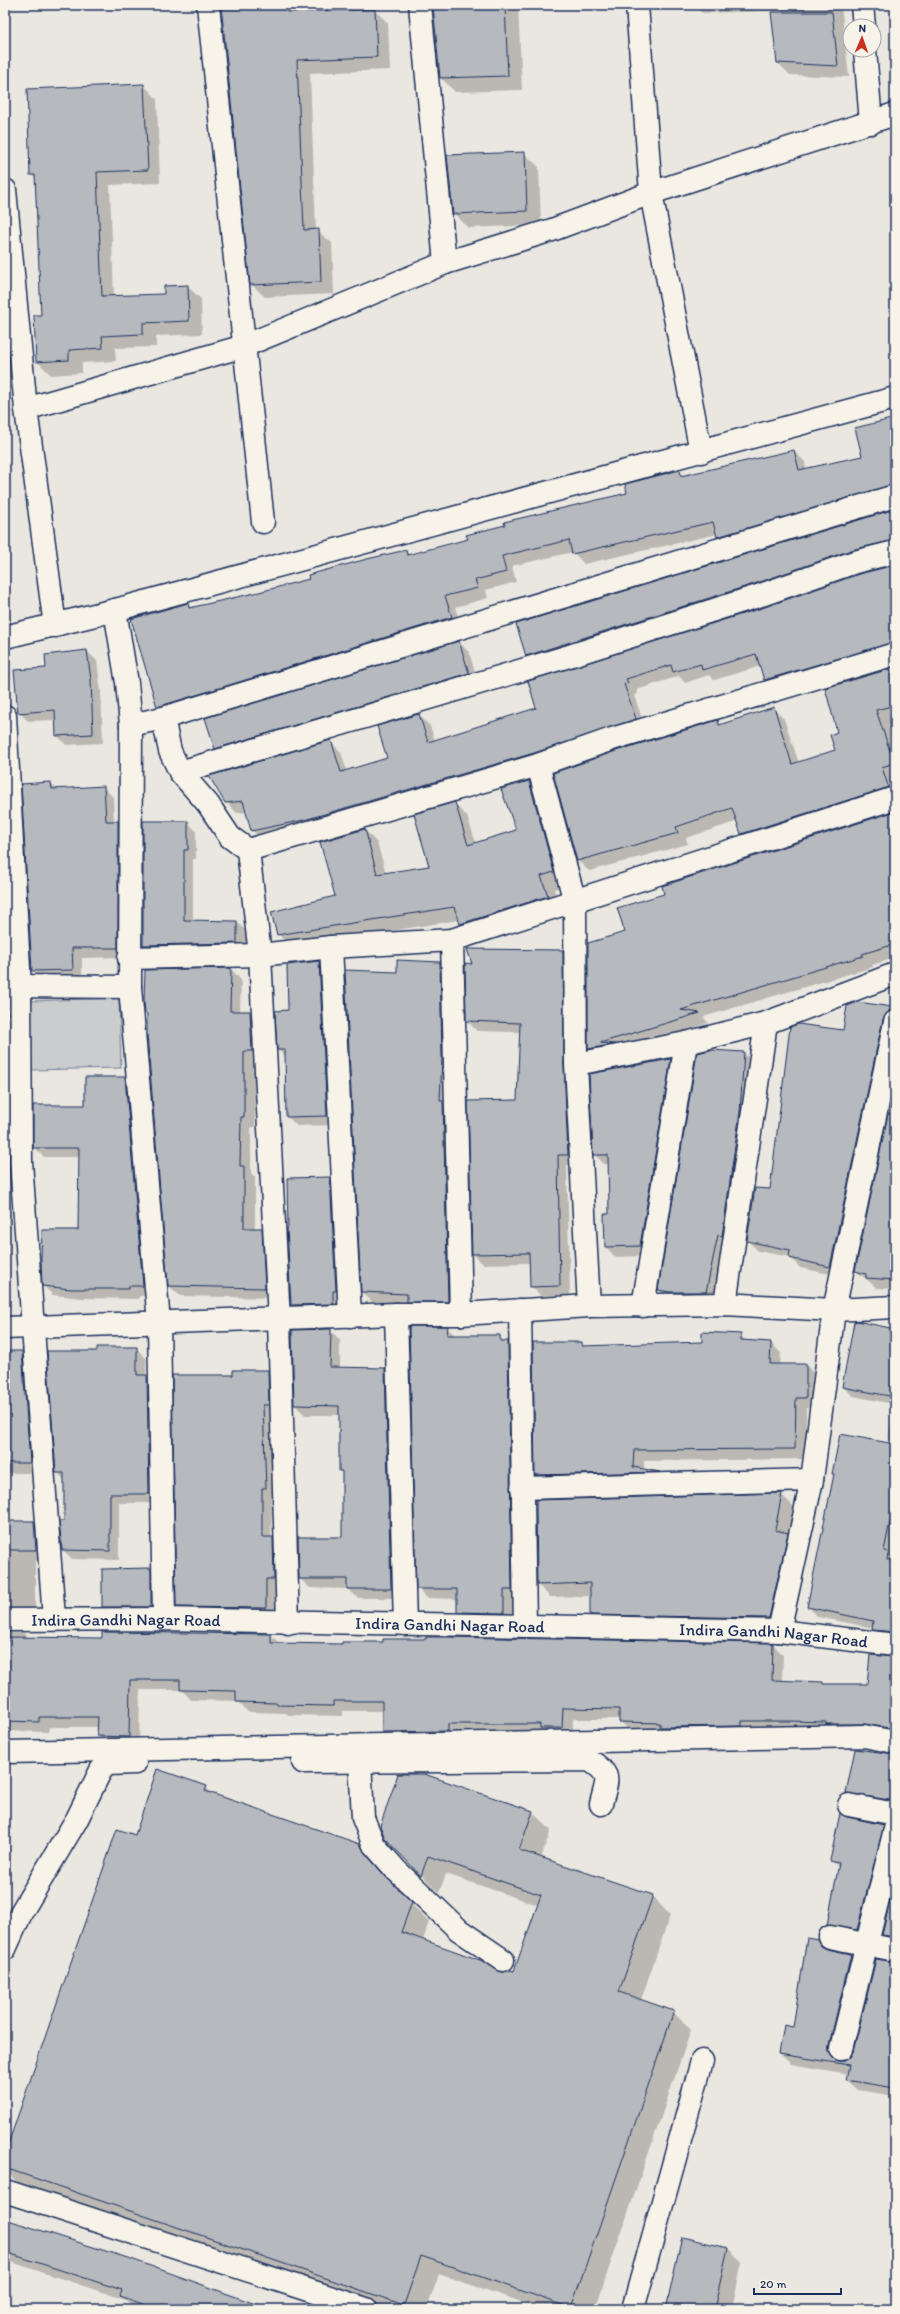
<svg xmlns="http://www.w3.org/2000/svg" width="900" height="2314" font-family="Itim,sans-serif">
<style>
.green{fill:#cbcccd;stroke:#737e96}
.shadow{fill:#0003}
.building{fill:#b6babf;stroke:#1b2f5e}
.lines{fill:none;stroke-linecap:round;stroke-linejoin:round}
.minor-casing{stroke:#1b2f5e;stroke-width:25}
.minor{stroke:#f7f3e8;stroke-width:22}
.labels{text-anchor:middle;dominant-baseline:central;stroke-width:4;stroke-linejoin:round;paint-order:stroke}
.street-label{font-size:17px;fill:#1b2f5e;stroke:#f7f3e8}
</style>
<rect width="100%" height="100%" fill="#eae7e0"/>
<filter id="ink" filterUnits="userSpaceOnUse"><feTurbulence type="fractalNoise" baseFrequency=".025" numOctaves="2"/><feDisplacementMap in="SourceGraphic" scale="8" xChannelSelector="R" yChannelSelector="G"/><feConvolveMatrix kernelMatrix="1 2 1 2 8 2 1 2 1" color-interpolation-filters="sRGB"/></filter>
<g filter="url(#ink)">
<path class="green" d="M119 998 121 1068 32 1070 30 1001Z"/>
<path class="shadow" d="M221 5H299L300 13 374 10 388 23 390 70 310 73 316 230 332 243 334 294 265 297 251 284Z
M435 5H518L522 90 455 92 441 78Z
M693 5H841L849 77 790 75 778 63 772 11 702 13Z
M144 85 157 99 160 183 110 185 114 297 165 295 187 286 201 299 202 334 156 336V347L115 348 116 361 82 363V373L51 375 37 361 42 316 37 180 31 174Z
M524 153 539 167 541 225 468 228 454 213Z
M895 419V498L729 547 718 534 584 564 573 552 512 566 516 582 486 590 488 598 455 607 462 628 168 717 157 706 187 604 191 608 260 593 406 551 410 555 469 539 628 494 679 471 685 476 794 451 805 462 806 470 863 457Z
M895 510V552L537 666 526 655Z
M895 566V655L776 691 765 680 761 666 714 680 709 675 685 683 679 676 637 690 638 694 634 695 646 730 263 841 252 830 247 812 237 813 226 802 330 741 341 752 347 771 389 758 419 715 430 726 435 741 538 709Z
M459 642 469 652 478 682 225 758 215 748Z
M87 651 97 661 101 691 103 743 66 745 57 735 56 720 28 721 19 712Z
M895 668V722L888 724 895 746V799L753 844 742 834 738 821 686 838 688 844 589 871 578 861 718 721 721 725 773 708 784 719 799 763 836 751 839 733 826 689Z
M529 782 542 794 566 885 554 889 560 909 473 937 459 920 291 947 278 934 336 897 365 830 377 843 386 873 430 866 454 804 467 816 476 843 517 830Z
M51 783 58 790 103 787 113 797 114 822H118L128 832 127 957 82 958V979L42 980 33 970Z
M895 812V958L872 965 873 967 703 1017 709 1023 620 1050 600 1059 589 1048 626 933 665 894 663 887Z
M188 822 196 831V859H193V921L237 922 246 931V951L152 954 144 945Z
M5 882 17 981 5 994Z
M562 951 572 961 578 1164 567 1165 570 1295 541 1296 531 1286 530 1263 483 1264 473 1254 469 1102 518 1101 520 1032 477 1031 467 1021 474 965Z
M319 962 329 972 337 1125 297 1126 287 1116 286 1057 278 1050 289 1011Z
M440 963 449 973 457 1311H418L410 1303 372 1302 362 1292 398 973Z
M231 969 241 980 240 1012H250L261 1023 263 1061H254L255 1127H251V1173L255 1177V1229H261L272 1240 275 1298 180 1296 169 1286 148 1015 146 1013Z
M5 1002 9 1008 8 1072H5Z
M891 1008 895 1012 840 1276 800 1268 790 1257 758 1251 748 1241 844 1031Z
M744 1053 756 1066 719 1304 672 1302 659 1290Z
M670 1060 680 1069 650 1256 615 1257 606 1247 610 1215 609 1164H604L594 1154Z
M125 1078 135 1088 153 1296H139V1299L82 1298 53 1295 43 1286 79 1231 80 1157H44L34 1147Z
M895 1087V1289L877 1288 856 1271Z
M330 1178 339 1187 341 1312 300 1314 292 1305Z
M5 1181 9 1185V1300L5 1299Z
M447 1328 456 1336H499L517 1352 514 1623 468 1622 458 1612V1599L427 1598 417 1588Z
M330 1330 340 1340V1368H385L394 1378 401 1598H358L348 1589 310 1588 300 1579 343 1538V1474L340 1470V1415H305L295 1405Z
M895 1332V1641L883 1639 873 1628 818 1617 809 1607 888 1444 893 1404 853 1396 843 1387Z
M740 1335 746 1341 771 1343 781 1353 780 1365H806L816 1376V1408H806V1459L644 1461V1470L660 1473 669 1482 547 1485 536 1475 534 1343H582L586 1347 703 1343Z
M136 1348 146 1358V1376L156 1385 158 1503H119V1560L72 1559 63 1550 65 1481 57 1472 98 1352Z
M5 1356 24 1383 34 1393 40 1473H5Z
M268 1371 277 1381 275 1497 272 1498 271 1538 282 1548 284 1588H275V1618L187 1616 177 1606 234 1376Z
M781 1494 794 1507 789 1535 799 1546 781 1630 604 1627 591 1614V1596L550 1597 538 1585 537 1501Z
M5 1522H34L45 1533 47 1560H35V1618L5 1624Z
M150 1569 160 1579 161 1616H113L103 1606Z
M5 1632 24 1633 29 1638 103 1639V1633L271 1635 280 1644H773L783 1655 782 1681 822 1683 824 1685H868L895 1657V1737L631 1732 620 1721V1719H573V1738L394 1743 383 1732V1711H343V1716L288 1715 286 1713 248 1712 237 1701 191 1700 182 1690H140L139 1747 109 1746 98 1736 99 1727H49V1732L5 1731Z
M895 1754V1810L857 1803 847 1793Z
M206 1787 214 1796 360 1845 378 1864 383 1873 400 1893 429 1921 423 1941 502 1973H515L538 1905 446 1874 439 1893 386 1838 532 1812 551 1830 541 1858 652 1896 670 1915 641 2000 673 2012 691 2030 595 2309H542L439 2274 427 2309H383L20 2185 5 2170V2156L135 1836Z
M846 1818 883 1825 893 1835 867 1939 838 1935 828 1925 839 1868 831 1860Z
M895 1886V1945L883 1934Z
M818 1941 827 1950 851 1955 861 1965 839 2057 840 2062 850 2059 895 1962V2096L858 2090 847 2080 848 2074 791 2064 780 2054 794 2028Z
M5 2220 133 2260 268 2309H135L126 2300 5 2260Z
M728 2248 742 2263 732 2309H667Z"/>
<path class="building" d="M221 5H287V12L375 9 377 57 297 60 304 230 319 229 321 282 250 285Z
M433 5H505L508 76 440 78Z
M771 12H832L838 66 777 63Z
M144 84 148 170 97 172 102 296 164 294V286L188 285 189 321 143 323V334L102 336 103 348 69 350V360L36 362 34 315H41L35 175H30L27 89Z
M525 152 527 211 453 214 447 155Z
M895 418V484L717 537 713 522 572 554 569 540 502 556 506 572 475 580 478 588 445 596 452 617 157 707 131 619 188 603 189 608 259 592 309 579 308 575 367 559 406 550 407 555 468 539 466 535 505 525 504 522 627 493 625 484 680 470 681 476 794 450 799 470 862 456 855 428Z
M895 509V540L851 550 757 583 526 656 516 624Z
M895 565V642L764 680 756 654 702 670 701 664 673 672 671 665 626 679 628 683 624 684 636 719 534 753 304 820 251 831 243 801 225 803 209 776 331 740 341 772 387 758 377 726 419 714 428 742 536 708 528 681 765 607 859 574Z
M459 641 469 673 215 749 205 718Z
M87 650 91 680 93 734 56 736 55 710 18 713 14 670 46 668 45 655Z
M890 669 895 686V705L876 710 894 763 882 767 888 786 886 788 741 834 732 808 676 827 678 833 577 861 553 773 616 751 718 720 719 725 774 707 792 764 835 750 830 735 837 732 825 688Z
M529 781 554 872 541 876 548 896 460 924 454 907 277 935 271 912 335 896 320 842 365 829 377 874 429 866 414 814 455 802 468 845 516 830 501 789Z
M51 782 52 789 104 786 106 821H118V948H72L73 970 32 971 21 784Z
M893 812 895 818V944L862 954 863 956 681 1010 700 1013 600 1043 615 1044 588 1049V943L625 932 617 908 664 894 662 886Z
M143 821H188V850H184V920L237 921V943L143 945Z
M467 949 563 950 564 1064 568 1155H558L560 1286 530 1287 529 1253 472 1254 468 1101 517 1100 520 1023 466 1021 465 963 472 964Z
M397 960 440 962 442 1058 440 1101H443L448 1302H407V1294L361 1292 345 970 397 972Z
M319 961 327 1116 286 1117 285 1050H277L275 1011 288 1010 287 965Z
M231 968 230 1011H250L252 1051H244V1117H241L240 1166H244V1228H262L265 1288 168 1286 147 1034V1014L145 1013 144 1001 145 970Z
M858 1002 892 1007 883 1019 830 1267 789 1258 790 1250 747 1241 755 1188 770 1189 790 1027 798 1024 843 1030 847 1006Z
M710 1050 744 1052 740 1112 722 1236 718 1235 706 1292H670L658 1290 697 1053Z
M671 1059 640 1246 605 1247 604 1214H609L608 1155H593L589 1074Z
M85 1077H125L143 1286H129V1289H71L42 1286 41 1260 42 1230H78L79 1148H33V1105H85Z
M888 1114H895V1280L866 1278V1274L855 1271Z
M330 1177 336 1291H333V1304L291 1305 287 1228H288L287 1178Z
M857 1321 895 1329V1397L842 1387 854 1322Z
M409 1326H448L447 1335H500V1341H508L512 1590H504V1613L457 1612V1589H416Z
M331 1329 330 1367 385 1368 391 1589H347V1579H299L298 1537H342V1471H339V1406L294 1405 292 1330Z
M702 1332 741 1334V1340L771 1342 770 1364H806V1398H796L795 1449 634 1450 633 1467 660 1472 535 1475 533 1342H582V1346L702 1342Z
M97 1347H137V1375H147L149 1494H110V1551L62 1550 59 1521H64V1473H56L47 1351H97Z
M5 1351H22L30 1463H5Z
M233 1370H268L269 1405H263L266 1488H262V1537H273L274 1579H266V1608L176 1607 172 1375H233Z
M840 1434 895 1444V1497L884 1551 888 1552 887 1560H895V1632L872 1630 873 1621 807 1607 834 1474H832Z
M782 1493 775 1530 788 1533 769 1618 590 1615V1583L537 1585 536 1500Z
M5 1521H34L36 1550H5Z
M151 1568V1607H102V1569Z
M102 1632 271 1634V1643L342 1644V1642H383V1639H426V1637H446L773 1643 772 1680 823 1682V1684H867L870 1655 895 1657V1729L864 1724H826V1722L789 1721H742V1726L660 1727V1723L619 1722V1709L563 1708 562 1728H540V1724H448V1731L382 1732V1701H333V1706L277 1705V1703L236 1702V1691L180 1690V1680H130L129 1737 97 1736 98 1717H39V1722L5 1721V1637L102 1638Z
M855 1749 895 1754V1801L846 1793Z
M157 1769 207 1786 205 1791 360 1844 365 1853 387 1878 412 1902 401 1932 480 1960 502 1972 510 1970 514 1971 541 1895 428 1856 421 1876 385 1838 380 1826 398 1774H424L533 1811 519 1850 653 1895 619 1992 674 2011 571 2308 421 2256 404 2305 5 2168V2153L117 1829 135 1835Z
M840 1813 847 1817 884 1825 857 1930 827 1925 839 1863 830 1861Z
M895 1881V1937L882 1935Z
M807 1938 818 1940 821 1946 827 1949 851 1954 829 2046V2053L838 2061H845L853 2052 876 1959 895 1962V2088L846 2080 849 2065 779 2054 784 2025 793 2027Z
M5 2219 134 2260 261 2306V2309H157L120 2296 122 2290 5 2252Z
M682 2237 728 2248 714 2309H666Z"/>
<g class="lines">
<defs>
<g id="minor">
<path d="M208 5 263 522"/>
<path d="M420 5 445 263"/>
<path d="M637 5 651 193 701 452"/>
<path d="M862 5 864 26"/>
<path d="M865 50 871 123"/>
<path d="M5 190 26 409 55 626"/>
<path d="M26 409 244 346 445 263 552 230 651 193 895 114"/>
<path d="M115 610 127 683 131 725 130 987 159 1323 164 1619"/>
<path d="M5 637 115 610 895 398"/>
<path d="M5 716 20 986 21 1162 54 1619"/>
<path d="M163 718 170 751 180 772 208 804 230 837 248 850 260 955 279 1320 288 1623"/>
<path d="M131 725 163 718 895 496"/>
<path d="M538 765 575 902 576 1064 589 1306"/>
<path d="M180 772 566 657 761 595 855 562 895 552"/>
<path d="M248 850 538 765 612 739 895 654"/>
<path d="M452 940 461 1314"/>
<path d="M331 947 350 1316"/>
<path d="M129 958 260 955 331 947 452 940 895 798"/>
<path d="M6 986 130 987"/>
<path d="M576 1064 686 1043 766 1023 895 974"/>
<path d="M725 1304 766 1023"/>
<path d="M643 1306 686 1043"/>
<path d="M520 1310 525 1626"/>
<path d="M396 1314 405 1624"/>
<path d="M5 1328 396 1314H461L589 1306 725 1304 834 1310 895 1307"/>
<path d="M522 1488 812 1480"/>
<path id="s1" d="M5 1620 164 1619 779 1631 895 1645"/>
<path d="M779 1631 812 1480 834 1310 895 1022"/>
<path d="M5 1752 864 1736 895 1742"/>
<path d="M360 1761 363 1818 374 1845 396 1870 459 1930 503 1960"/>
<path d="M303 1762 589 1760C613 1775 607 1779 601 1804"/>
<path d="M849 1805 895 1814"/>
<path d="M830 1937 895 1950"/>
<path d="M5 1949 22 1911 77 1819 101 1770 108 1764 135 1763"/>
<path d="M841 2049 895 1829"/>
<path d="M5 2191 366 2309"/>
<path d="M633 2309 702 2061"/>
</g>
</defs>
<use href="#minor" class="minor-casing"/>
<use href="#minor" class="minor"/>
</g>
</g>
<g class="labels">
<g class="street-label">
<text stroke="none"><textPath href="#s1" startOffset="121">Indira Gandhi Nagar Road</textPath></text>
<text stroke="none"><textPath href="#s1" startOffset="445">Indira Gandhi Nagar Road</textPath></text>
<text stroke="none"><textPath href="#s1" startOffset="769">Indira Gandhi Nagar Road</textPath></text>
</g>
</g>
<rect width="900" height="2314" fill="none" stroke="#f7f3e8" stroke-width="20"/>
<rect x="10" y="10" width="880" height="2294" fill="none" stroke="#1b2f5e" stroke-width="1.5" filter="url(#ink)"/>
<g transform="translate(862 38) rotate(2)"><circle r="19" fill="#f7f3e8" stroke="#9fa5b1"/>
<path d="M0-3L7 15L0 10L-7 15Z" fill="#c8321e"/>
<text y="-6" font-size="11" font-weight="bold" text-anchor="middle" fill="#1b2f5e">N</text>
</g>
<path d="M754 2288v6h87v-6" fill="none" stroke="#1b2f5e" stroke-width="2"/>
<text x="760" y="2288" font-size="12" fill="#1b2f5e" stroke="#f7f3e8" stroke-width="3" paint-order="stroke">20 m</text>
</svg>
